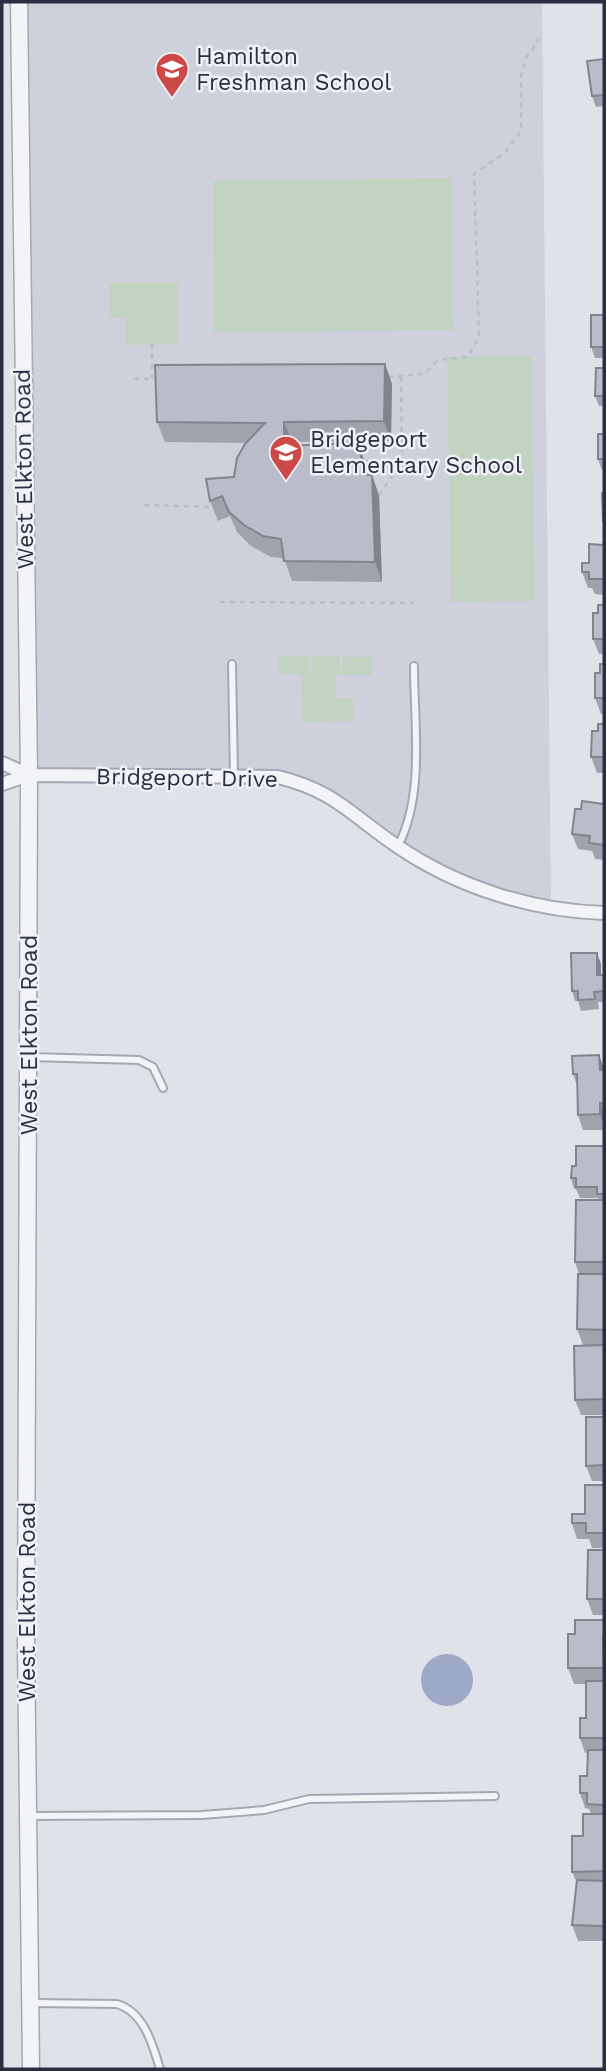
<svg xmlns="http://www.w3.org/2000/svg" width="606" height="2071" font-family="'Work Sans',sans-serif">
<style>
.built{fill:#ced1db}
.green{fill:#c3d3c1}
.water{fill:#9caac8}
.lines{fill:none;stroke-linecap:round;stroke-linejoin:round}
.service-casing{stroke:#a5a8b3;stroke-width:10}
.minor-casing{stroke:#a5a8b3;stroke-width:16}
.tertiary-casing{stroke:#a5a8b3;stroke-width:19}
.path{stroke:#babdc4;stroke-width:2.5;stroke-dasharray:5 5;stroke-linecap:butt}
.service{stroke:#f3f4f7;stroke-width:6}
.minor{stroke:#f3f4f7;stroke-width:12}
.tertiary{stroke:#f3f4f7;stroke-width:16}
.wall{fill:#a0a3ad}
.shaded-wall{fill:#82848d}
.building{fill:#babdc9;stroke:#82848d;stroke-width:2}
.labels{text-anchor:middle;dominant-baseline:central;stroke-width:5;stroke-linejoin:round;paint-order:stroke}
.poi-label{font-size:23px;fill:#292e40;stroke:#f0f1f6;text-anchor:start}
.street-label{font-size:23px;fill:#292e40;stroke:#f0f1f6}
</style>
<rect width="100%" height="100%" fill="#e0e2e9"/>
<path class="built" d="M19 2H542L551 908 440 871 340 802 278 777 29 775Z"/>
<path class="green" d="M452 178 453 330 214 332 213 181Z
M109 283H178V344L125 345V318H109Z
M531 356 535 601 451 602 447 357Z
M279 656H309V674H279Z
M311 656H340V674L335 675 336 698H353L354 721 302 722 301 675H311Z
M342 657H372V675H342Z"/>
<path class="water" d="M421 1680a26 26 0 1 1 52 0a26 26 0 1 1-52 0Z"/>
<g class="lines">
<defs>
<path id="service" d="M232 664 234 777
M398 846C425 794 414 724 414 666
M29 1057 139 1060 153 1067 163 1088
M30 1816 202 1815 264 1810 309 1799 495 1796
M33 2003 117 2004C144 2012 153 2045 160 2069"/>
<path id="minor" d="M2 763 29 775
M2 784 29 775 278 777C335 791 351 815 397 846 457 887 532 911 604 913"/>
<path id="tertiary" d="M19 2 29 775 26 1641 31 2069"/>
</defs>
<use href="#service" class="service-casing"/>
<use href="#minor" class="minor-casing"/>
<use href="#tertiary" class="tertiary-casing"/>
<path class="path" d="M152 344V379
M388 377 424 374 438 360 468 357 479 336 474 174 506 152 521 131V77L525 60 539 39
M134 379H158
M363 461H402
M379 495 402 461 401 377
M144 505 215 507
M220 602 414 603"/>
<use href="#service" class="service"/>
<use href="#minor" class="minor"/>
<use href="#tertiary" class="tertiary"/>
</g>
<path class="wall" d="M604 59V106L596 107 592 96Z
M604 315V358H595L591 347Z
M385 364 392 384 391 441 292 442V446L360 448 367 469 368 475 379 495 382 582 292 581 284 558 271 557 251 546 237 532 230 516 218 521 210 501 234 477 246 443 165 442 157 422Z
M604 368V406H599L595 396Z
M604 434V470H602L598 459Z
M604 545V595L595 594 592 588H588L582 572Z
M604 605V654H599L593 639 598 613Z
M604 664V714H601L595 698 600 673Z
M604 724V773H597L591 757 598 731Z
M604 804V860L595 859 592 851 578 849 572 834 581 809Z
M601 964V975H604V1002H598L599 1009 581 1011 578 1001H575L572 991Z
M599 1055 604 1069V1130H583L578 1115 577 1086 573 1074Z
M604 1146V1345H583L577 1329 579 1274 575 1262 599 1200 598 1198H580L576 1189H574L571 1178 576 1166Z
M604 1345V1415H581L575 1400Z
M604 1417V1481H592L586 1466Z
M604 1485V1548H592L589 1539H577L572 1523 585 1514Z
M604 1550V1615H593L587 1599Z
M604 1620V1941H578L572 1925 577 1883 572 1872 583 1836 591 1814 589 1809 585 1808 580 1793 587 1776 588 1753H585L580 1738 586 1718V1684H574L568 1668 575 1634Z"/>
<path class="shaded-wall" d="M385 364 392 384 391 441 384 421Z
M284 422 292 442V466L284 446Z
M360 448 367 469 370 495 363 475Z
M372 475 379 495 382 582 375 562Z
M597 953 601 964V985L597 975Z
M599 1055 604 1069V1102L600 1070Z
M600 1103 604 1115V1126L600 1114Z"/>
<path class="building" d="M604 59V95L592 96 587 61Z
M591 315H604V347H591Z
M385 364 384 421 284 422V446L351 443 360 448 363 475H372L375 562 284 561 281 539 263 536 244 525 229 512 222 496 210 501 206 479 234 477 237 458 245 444 265 423 157 422 155 365Z
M596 368H604V396H595Z
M598 434H604V459H598Z
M602 493H604V521H603Z
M589 544 604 545V579H589V572H582V563H589Z
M598 605H604V639H593V613H598Z
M600 664H604V698H595V673H600Z
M598 724H604V757H591L592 731H598Z
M582 801 604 804V845L589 843 590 836 572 834 575 809H581Z
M571 953H597V975H604V991L594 992 595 999 578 1000V991H572Z
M599 1055 600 1070H604V1103H600V1114L578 1115 577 1074H573L572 1056Z
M576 1146H604V1194H597V1187H576V1178H571L572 1166H576Z
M576 1200H604V1262H575Z
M578 1274H604V1330L577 1329Z
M604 1345V1399L575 1400 574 1346Z
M586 1417H604V1465L586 1466Z
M585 1485H604V1533H586V1523H572V1514H585Z
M588 1550H604V1599H587Z
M575 1620H604V1637H603L604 1668H568V1634H575Z
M586 1681H604V1738H580V1718H586Z
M588 1750H604V1805L587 1804V1793H580V1776H587Z
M583 1814H604V1871L572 1872V1836H583Z
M577 1880 604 1881V1926L572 1925Z"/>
<defs>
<symbol id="school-pin" viewBox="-11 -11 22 30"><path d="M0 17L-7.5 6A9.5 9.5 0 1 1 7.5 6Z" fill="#cc4947" stroke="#f0f1f6"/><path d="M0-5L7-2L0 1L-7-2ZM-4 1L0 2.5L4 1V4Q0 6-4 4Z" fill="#fff"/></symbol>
</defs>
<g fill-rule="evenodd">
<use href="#school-pin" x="153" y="50" width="38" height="52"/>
<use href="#school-pin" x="267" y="433" width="38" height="52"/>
</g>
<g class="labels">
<g class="poi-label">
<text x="196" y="56">Hamilton<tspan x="196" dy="26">Freshman School</tspan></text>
<text x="310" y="439">Bridgeport<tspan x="310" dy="26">Elementary School</tspan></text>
</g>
<g class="street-label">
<text transform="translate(24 469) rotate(-91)">West Elkton Road</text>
<text transform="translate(187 778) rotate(1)">Bridgeport Drive</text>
<text transform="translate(29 1035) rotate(-90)">West Elkton Road</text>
<text transform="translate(27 1602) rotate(-90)">West Elkton Road</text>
</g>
</g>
<rect width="606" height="2071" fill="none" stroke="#292e40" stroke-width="7"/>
</svg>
